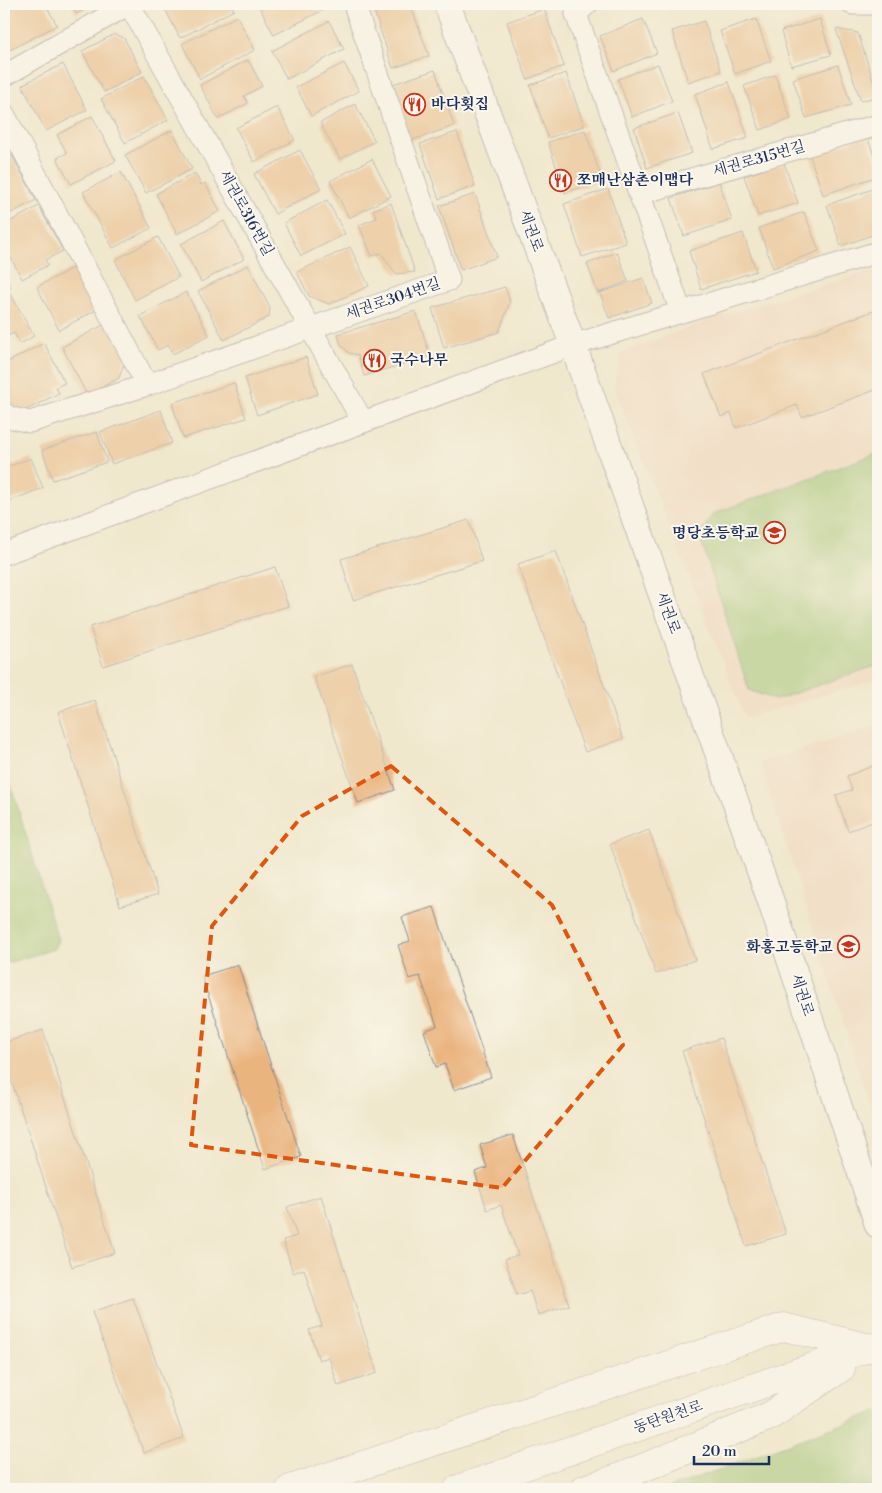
<svg xmlns="http://www.w3.org/2000/svg" width="882" height="1493" font-family="'Libre Bodoni','Noto Serif KR',serif">
<style>
.built{fill:#f3d4bf}
.green{fill:#98c370;stroke:#5a7967}
.building{fill:#eab47e}
.lines{fill:none;stroke-linecap:round;stroke-linejoin:round}
.minor-casing{stroke:#868c96;stroke-width:23}
.tertiary-casing{stroke:#868c96;stroke-width:28}
.secondary-casing{stroke:#868c96;stroke-width:29}
.minor{stroke:#fff;stroke-width:21}
.tertiary{stroke:#fff;stroke-width:26}
.secondary{stroke:#fff;stroke-width:28}
.marked{fill:none;stroke:#de5710;stroke-width:4;stroke-dasharray:10 6;stroke-linejoin:round}
.labels{text-anchor:middle;dominant-baseline:central;stroke-width:4;stroke-linejoin:round;paint-order:stroke}
.poi-label{font-size:15px;font-weight:bold;fill:#1b2f5e;stroke:#fbf7ec;text-anchor:start}
.street-label{font-size:15px;fill:#1b2f5e;stroke:#fbf7ec}
</style>
<rect width="100%" height="100%" fill="#fbf7ec"/>
<filter id="ink" filterUnits="userSpaceOnUse"><feTurbulence type="fractalNoise" baseFrequency=".02" numOctaves="2"/><feDisplacementMap in="SourceGraphic" scale="10" xChannelSelector="R" yChannelSelector="G"/><feConvolveMatrix kernelMatrix="1 2 1 2 8 2 1 2 1" color-interpolation-filters="sRGB"/></filter>
<filter id="wash" filterUnits="userSpaceOnUse"><feTurbulence type="fractalNoise" baseFrequency=".0096" numOctaves="4" result="noise"/><feDisplacementMap in="SourceGraphic" scale="20" xChannelSelector="R" yChannelSelector="G"/><feGaussianBlur stdDeviation="1.12" result="paint"/><feColorMatrix in="noise" values="0 0 0 0 0 0 0 0 0 0 0 0 0 0 0 0 0 1.4 0 .05"/><feComposite in="paint" operator="in"/></filter>
<g filter="url(#wash)">
<rect width="100%" height="100%" fill="#f0e8cd"/>
<path class="built" d="M878 269V679L745 718 614 387 621 353 711 319Z
M878 726V1131L760 763Z"/>
<path class="green" d="M878 453V665L775 700 749 690 699 534 715 513Z
M4 762 58 940 54 949 4 964Z
M878 1411V1485L850 1489H666Z"/>
<g id="blocks">
<path class="building" d="M4 4H45L57 25 8 51 4 42Z
M71 4H95L76 14Z
M176 4H231L234 10 180 38 165 9Z
M258 4H322L325 9 274 35Z
M395 4H410L429 56 393 68 374 11Z
M544 9 564 66 527 79 507 22Z
M237 16 255 50 200 79 182 44Z
M643 19 657 53 614 71 600 36Z
M756 19 771 61 735 74 720 31Z
M820 19 831 55 791 66 781 31Z
M329 21 344 49 287 79 272 51Z
M704 21 721 71 688 82 672 31Z
M836 29 858 33 878 96 861 101Z
M115 34 124 38 142 72 104 92 82 51Z
M248 60 262 86 244 96 248 103 218 119 200 85Z
M344 63 359 91 311 116 296 87Z
M63 64 87 110 46 131 22 85Z
M658 64 672 101 632 117 618 79Z
M838 65 851 105 806 118 793 79Z
M435 70 454 126 407 142 387 86Z
M566 73 584 126 548 138 530 85Z
M775 75 791 119 760 130 744 86Z
M144 76 168 120 125 143 101 99Z
M729 82 748 138 713 149 695 94Z
M355 104 375 141 340 159 320 123Z
M277 107 295 140 254 162 236 128Z
M678 113 692 153 647 168 634 128Z
M92 116 116 161 71 184 57 158 67 153 57 135Z
M172 130 192 169 146 193 125 155Z
M585 130 602 180 565 193 548 142Z
M457 132 475 186 439 199 420 144Z
M867 136 878 167V176L823 195 810 156Z
M300 150 321 189 275 214 254 174Z
M12 155 36 200 4 217V160Z
M372 159 391 196 349 218 330 181Z
M784 163 798 203 758 216 744 176Z
M121 172 151 228 113 248 83 192Z
M195 173 201 185 205 183 220 211 177 234 156 194Z
M719 182 732 220 684 236 671 198Z
M878 187V233L841 246 827 205Z
M608 189 626 243 582 257 564 204Z
M475 194 497 257 461 270 439 206Z
M327 200 345 234 301 256 284 223Z
M391 203 415 272 396 274 381 253 372 256 359 225 377 218 373 210Z
M39 206 63 251 45 260 48 265 22 279 4 244V225Z
M804 212 819 251 773 268 759 228Z
M224 221 244 259 201 282 181 244Z
M743 233 756 271 701 289 689 251Z
M158 237 179 277 135 300 115 260Z
M350 247 369 286 329 304 309 296 297 272Z
M617 252 628 281 598 293 587 264Z
M248 265 270 308 269 317 224 340 198 291Z
M76 266 98 309 59 330 37 287Z
M4 274 10 287 4 290Z
M643 278 652 303 609 318 600 293Z
M505 287 510 302 499 332 444 348 432 308Z
M186 292 209 335 173 354 168 345 158 350 140 316Z
M10 293 34 336 20 344 14 333 4 338V296Z
M416 311 430 356 364 376 358 355 349 353 341 345 338 334Z
M873 311 878 326V389L802 417 797 405 736 428 731 413 721 417 704 374Z
M109 322 127 355 119 378 87 395 62 347Z
M44 343 65 383 56 387 59 393 26 410 4 405V364Z
M306 357 318 394 257 415 245 378Z
M234 383 246 418 183 438 172 403Z
M161 410 172 443 112 464 100 432Z
M97 432 107 462 53 480 42 450Z
M31 458 43 488 4 503V468Z
M469 520 482 561 353 600 341 559Z
M556 551 623 739 585 752 518 564Z
M275 567 288 606 103 666 90 627Z
M352 664 395 790 358 803 314 677Z
M95 700 158 894 120 906 58 712Z
M878 764V820L848 831 836 795 852 790 847 776Z
M649 830 695 960 656 974 610 844Z
M434 907 491 1077 454 1090 445 1064 436 1067 424 1031 437 1026 420 976 409 979 398 945 410 941 402 917Z
M238 965 301 1157 265 1169 202 976Z
M43 1030 115 1253 72 1267 4 1058V1043Z
M721 1038 786 1234 746 1246 682 1051Z
M513 1135 569 1305 538 1315 530 1291 517 1295 505 1259 518 1255 501 1205 487 1210 475 1172 487 1168 480 1145Z
M321 1196 377 1373 338 1386 329 1357 319 1360 309 1330 322 1326 304 1269 293 1273 283 1240 297 1236 287 1207Z
M133 1298 184 1438 144 1453 92 1312Z"/>
</g>
</g>
<g filter="url(#ink)">
<use href="#blocks" fill-opacity="0" stroke="#868c96" stroke-width="1"/>
<g class="lines">
<defs>
<path id="minor" d="M129 4 363 422
M587 4 576 14 681 312
M853 4H878
M4 76 129 4
M4 114 147 385 449 280 354 4
M639 194 878 125
M4 413 8 417 30 422 147 385
M4 554 573 345 878 252"/>
<path id="tertiary" d="M447 4 573 345 770 899 878 1225"/>
<path id="secondary" d="M290 1489 784 1327 870 1348
M458 1489 871 1347
M584 1489 618 1478 770 1416 841 1368"/>
</defs>
<use href="#minor" class="minor-casing"/>
<use href="#tertiary" class="tertiary-casing"/>
<use href="#secondary" class="secondary-casing"/>
<use href="#minor" class="minor"/>
<use href="#tertiary" class="tertiary"/>
<use href="#secondary" class="secondary"/>
</g>
</g>
<path d="M0 0H882V1493H0ZM391 766 552 905 623 1045 502 1188 191 1145 212 926 302 816Z" fill="#f0e8cd" fill-opacity=".55" fill-rule="evenodd"/>
<path class="marked" d="M391 766 552 905 623 1045 502 1188 191 1145 212 926 302 816Z"/>
<defs>
<symbol id="restaurant-ring" viewBox="-11 -11 22 22"><circle r="9.5" fill="#fbf7ec" stroke="#c8321e" stroke-width="1.5"/><path d="M-5-6h1v4h1v-4h1v4h1v-4h1v5L-1.5 .5V6h-2V.5L-5-1ZM5-6V6H3V1.5H1.5Q1.5-4 5-6Z" fill="#c8321e"/></symbol>
<symbol id="school-ring" viewBox="-11 -11 22 22"><circle r="9.5" fill="#fbf7ec" stroke="#c8321e" stroke-width="1.5"/><path d="M0-5L7-2L0 1L-7-2ZM-4 1L0 2.5L4 1V4Q0 6-4 4Z" fill="#c8321e"/></symbol>
</defs>
<g fill-rule="evenodd">
<use href="#restaurant-ring" x="402" y="92" width="25" height="25"/>
<use href="#restaurant-ring" x="548" y="168" width="25" height="25"/>
<use href="#restaurant-ring" x="362" y="348" width="25" height="25"/>
<use href="#school-ring" x="762" y="520" width="25" height="25"/>
<use href="#school-ring" x="836" y="934" width="25" height="25"/>
</g>
<g class="labels">
<g class="poi-label">
<text x="431" y="104">바다횟집</text>
<text x="577" y="180">쪼매난삼촌이맵다</text>
<text x="390" y="360">국수나무</text>
<text x="759" y="533" text-anchor="end">명당초등학교</text>
<text x="833" y="947" text-anchor="end">화홍고등학교</text>
</g>
<g class="street-label">
<text transform="translate(759 159) rotate(-16)">세권로315번길</text>
<text transform="translate(246 213) rotate(61)">세권로316번길</text>
<text transform="translate(531 231) rotate(70)">세권로</text>
<text transform="translate(393 299) rotate(-19)">세권로304번길</text>
<text transform="translate(668 613) rotate(70)">세권로</text>
<text transform="translate(802 995) rotate(72)">세권로</text>
<text transform="translate(668 1417) rotate(-19)">동탄원천로</text>
</g>
</g>
<rect width="882" height="1493" fill="none" stroke="#fbf7ec" stroke-width="20"/>
<path d="M694 1456v8h75v-8" fill="none" stroke="#1b2f5e" stroke-width="2.5"/>
<text x="702" y="1456" font-size="15" fill="#1b2f5e" stroke="#fbf7ec" stroke-width="4" paint-order="stroke">20 m</text>
</svg>
